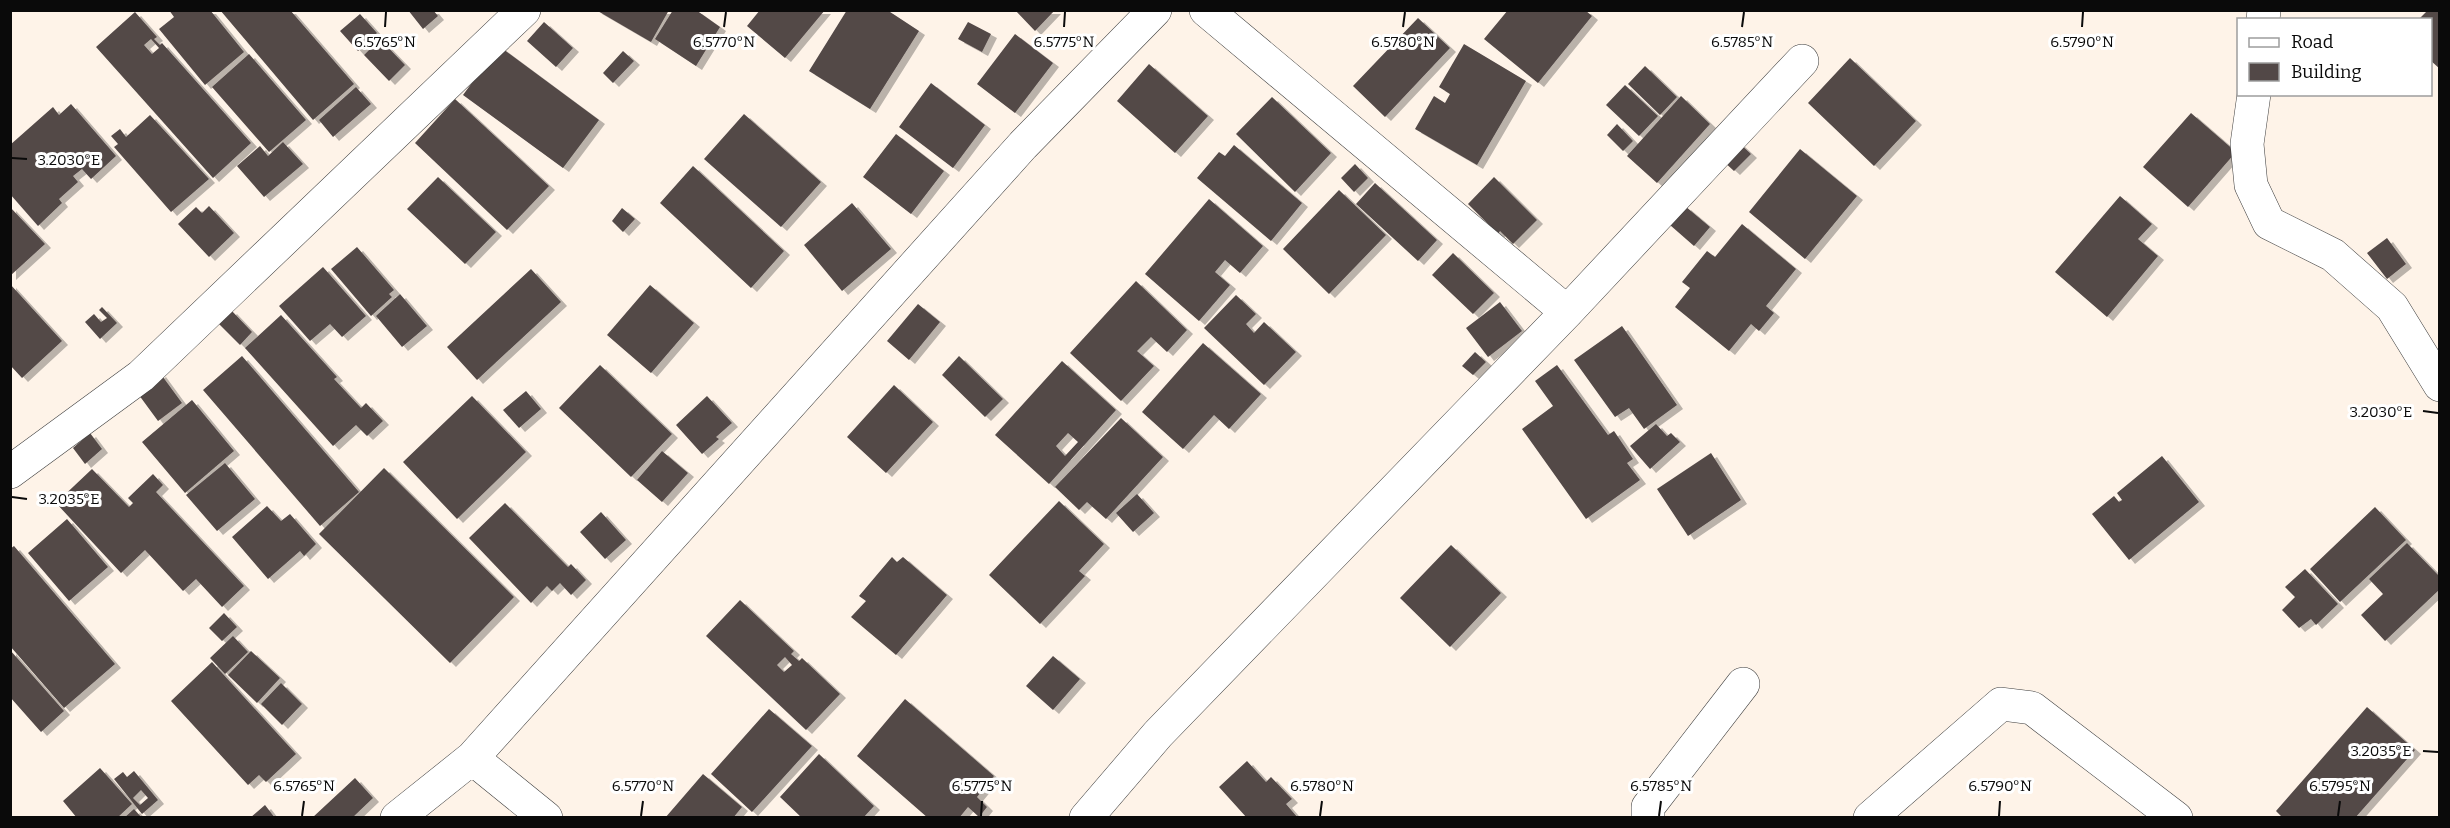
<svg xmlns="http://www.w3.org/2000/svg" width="2450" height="828" font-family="Bitter,serif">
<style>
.building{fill:#524847;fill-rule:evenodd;filter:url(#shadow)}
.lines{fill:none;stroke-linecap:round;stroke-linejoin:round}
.minor-casing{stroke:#3d3d3d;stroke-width:34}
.minor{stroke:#fff;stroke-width:33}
.ticks{fill:none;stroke:#0a0a0a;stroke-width:2}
.ticks-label{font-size:15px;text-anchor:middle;fill:#0a0a0a;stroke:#fff;stroke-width:6;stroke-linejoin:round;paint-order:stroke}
</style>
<defs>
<filter id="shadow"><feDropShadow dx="6" dy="4" stdDeviation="0" flood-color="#0004"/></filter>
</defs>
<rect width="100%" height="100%" fill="#fef3e8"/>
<path class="building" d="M169 10H210L244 52 205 85 159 29 174 17Z
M220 10H290L354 84 313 120Z
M408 10H433L438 16 423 29Z
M596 10H669L651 42Z
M673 10H696L720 27 696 66 655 39Z
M760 10H825L785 58 747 26Z
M847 10H887L919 31 870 109 809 71Z
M1015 10H1055L1035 31Z
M1508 10H1585L1592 16 1538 83 1484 39Z
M2428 10H2440V69L2430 60V20H2418Z
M135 12 157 37 154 39 160 45 162 43 251 143 213 178 96 47ZM151 39 159 48 152 54 144 45Z
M360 14 377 33 358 51 340 31Z
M1418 18 1450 48 1385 117 1353 86Z
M544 22 573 48 556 67 527 41Z
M968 22 991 34 982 52 958 39Z
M1015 34 1053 63 1015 113 977 84Z
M380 39 405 65 389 81 364 55Z
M1464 44 1526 81 1477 165 1415 129 1434 96 1445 103 1450 94 1439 87Z
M499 46 599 120 563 168 463 95Z
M623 51 634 61 613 83 603 73Z
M249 54 306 120 269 152 212 87Z
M1850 58 1916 121 1874 166 1808 103Z
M1149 64 1208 116 1175 153 1117 101Z
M1645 66 1677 97 1660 115 1628 84Z
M931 83 985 125 953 168 899 127Z
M1625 85 1658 116 1639 136 1606 105Z
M356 87 371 104 333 137 319 120Z
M1681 96 1710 124 1657 183 1627 156Z
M1272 97 1331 153 1295 192 1236 134Z
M455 99 549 186 507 230 415 143Z
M71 104 116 156 91 179 82 169 73 176 78 182 59 199 62 203 38 226 10 194V145L53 107 59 115Z
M2191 113 2236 152 2188 207 2143 167Z
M744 114 821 182 781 227 704 159Z
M150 115 209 179 171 212 114 147 118 144 111 136 120 129 126 137Z
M1617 124 1633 141 1623 151 1607 135Z
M896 134 944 171 911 214 863 177Z
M283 142 303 164 264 197 237 166 260 146 268 156Z
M1738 142 1751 154 1734 171 1722 160Z
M1234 145 1302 203 1271 241 1197 178 1219 152 1225 156Z
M1800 149 1857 196 1805 259 1749 212Z
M1355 164 1368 178 1354 192 1341 178Z
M693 166 784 251 751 288 660 203Z
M438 177 496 232 465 264 407 209Z
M1494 177 1537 220 1513 244 1500 231 1498 234 1468 204Z
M1375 183 1437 240 1418 261 1356 204Z
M1339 190 1386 235 1329 294 1283 249Z
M2120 196 2152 224 2138 239 2158 256 2107 317 2055 272Z
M1209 199 1263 246 1240 273 1225 260 1215 272 1230 285 1199 321 1145 274Z
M852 203 891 249 842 291 804 245Z
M209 206 234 233 209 257 178 224 196 207 202 213Z
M1685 206 1710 227 1694 246 1670 225Z
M10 207 45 244 10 276Z
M622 208 635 219 623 232 612 221Z
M1742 224 1796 269 1766 306 1774 313 1759 331 1751 324 1729 351 1675 307 1690 288 1682 282 1707 251 1715 257Z
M2387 238 2406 264 2387 279 2367 253Z
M357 247 394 290 389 294 392 297 371 316 331 269Z
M1453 253 1494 293 1473 314 1432 275Z
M323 267 366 316 342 337 330 324 310 341 279 306Z
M531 269 561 302 477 380 447 347Z
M1136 281 1187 330 1167 352 1151 337 1137 351 1154 366 1121 401 1070 353Z
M10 284 62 341 22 378 10 365Z
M650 285 694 323 651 373 607 335Z
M400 294 427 326 402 347 376 316Z
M1236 295 1256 314 1246 324 1254 333 1264 322 1296 352 1264 385 1204 328Z
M1500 302 1522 331 1488 357 1466 328Z
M918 304 940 322 909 360 887 341Z
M102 307 117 323 100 339 85 322 94 314 101 322 107 318 99 310Z
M231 310 252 332 240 345 218 323Z
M281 315 337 377 334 379 361 408 366 403 383 421 367 436 356 425 333 446 245 348Z
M1622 326 1677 405 1644 429 1629 408 1615 417 1574 360Z
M1203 343 1261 394 1229 429 1214 415 1183 449 1142 412Z
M1475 352 1486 362 1473 375 1462 366Z
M242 356 359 492 320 526 203 390Z
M959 356 1003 399 985 417 942 375Z
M1062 361 1116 410 1049 484 995 435ZM1068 433 1078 442 1065 456 1056 446Z
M600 365 672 434 631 477 559 408Z
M1557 365 1608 435 1614 431 1633 459 1627 463 1640 480 1586 519 1522 429 1553 406 1535 381Z
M160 373 182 403 158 421 136 391Z
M894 385 933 422 886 473 847 437Z
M526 391 541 409 519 428 503 410Z
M472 396 526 452 457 519 403 462Z
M707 396 732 423 716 437 719 439 702 454 676 425Z
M192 400 234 451 185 493 142 442Z
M1121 418 1163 457 1106 519 1087 502 1079 510 1055 487Z
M1656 424 1667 436 1671 433 1680 442 1650 469 1630 446Z
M90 433 102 449 85 464 73 448Z
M662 451 688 473 662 502 637 480Z
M1711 453 1741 500 1688 536 1657 489Z
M2162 456 2199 502 2129 560 2092 514 2114 496 2119 502 2122 500 2117 493Z
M225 463 255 499 217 531 186 495Z
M384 468 514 597 450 663 319 534Z
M92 469 129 507 133 503 128 498 153 474 163 485 156 492 244 586 222 607 196 579 183 591 145 550 121 573 56 503Z
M1137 494 1154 513 1133 532 1116 513Z
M1059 501 1104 544 1079 571 1085 576 1040 624 989 575Z
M505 503 568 567 571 564 586 580 571 595 560 583 552 591 547 586 531 603 469 538Z
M267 506 281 521 290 514 316 544 304 556 300 551 268 579 232 537Z
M2375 507 2406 540 2340 602 2310 569Z
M601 512 626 540 605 559 580 532Z
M67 519 108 567 69 601 28 553Z
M2407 543 2440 577V589L2385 641 2361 615 2383 594 2369 579Z
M1451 545 1501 593 1450 647 1400 598Z
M14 546 115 664 64 708 10 646V549Z
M892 557 897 562 903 557 947 595 896 655 851 617 866 601 859 596Z
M2305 569 2338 604 2316 625 2311 619 2299 628 2282 610 2295 597 2285 587Z
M740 600 794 651 791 654 799 661 802 658 840 694 806 730 706 636ZM785 657 792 665 784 672 777 665Z
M224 613 237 627 222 641 209 628Z
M233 636 248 652 225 674 210 658Z
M10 650 64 711 41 732 10 697Z
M251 651 280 678 257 703 228 675Z
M1053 656 1080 679 1053 710 1026 686Z
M212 662 296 754 266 782 259 775 248 785 171 701Z
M281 683 302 704 282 725 261 704Z
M905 699 994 776 977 797 987 807 979 817 968 807 959 818H928L857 756Z
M2367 707 2415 750 2355 818H2283L2276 811Z
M769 709 812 746 752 812 711 774Z
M819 754 874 806 863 818H802L780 797Z
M1247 761 1266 782 1271 777 1292 799 1286 804 1298 818H1247L1219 787Z
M100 768 132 804 117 818H77L63 801Z
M134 771 158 800 142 814 114 779 123 772 127 777ZM141 790 148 798 140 805 133 798Z
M703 774 742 807 733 818H665Z
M355 778 373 798 352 818H312Z
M265 805 275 818H250Z
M134 809 142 818H124Z"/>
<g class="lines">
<defs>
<path id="minor" d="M1206 10 1567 312
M2263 20 2264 10
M2254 94 2247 144 2251 185 2269 223 2333 255 2392 307 2440 385
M10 472 141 376 524 10
M472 758 546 818
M397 818 472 758 1023 145 1155 10
M1086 818 1158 734 1567 312 1802 61
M1648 818V807L1743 684
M1870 818 2001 704 2032 708 2176 818"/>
</defs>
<use href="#minor" class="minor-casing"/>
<use href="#minor" class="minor"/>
</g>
<path class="ticks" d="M385 27 386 12M724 27 726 12M1064 27 1065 12M1403 27 1405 12M1742 27 1744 12M2082 27 2083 12M12 158 27 159M2423 411 2438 413M12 497 27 499M2423 751 2438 752M302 816 304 801M641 816 643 801M981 816 982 801M1320 816 1322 801M1659 816 1661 801M1999 816 2000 801M2338 816 2340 801"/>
<g class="ticks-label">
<text x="385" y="47">6.5765°N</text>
<text x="724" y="47">6.5770°N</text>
<text x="1064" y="47">6.5775°N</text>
<text x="1403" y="47">6.5780°N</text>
<text x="1742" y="47">6.5785°N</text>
<text x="2082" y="47">6.5790°N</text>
<text x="69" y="165">3.2030°E</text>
<text x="2381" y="417">3.2030°E</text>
<text x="69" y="504">3.2035°E</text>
<text x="2381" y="756">3.2035°E</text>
<text x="304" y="791">6.5765°N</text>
<text x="643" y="791">6.5770°N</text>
<text x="982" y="791">6.5775°N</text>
<text x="1322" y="791">6.5780°N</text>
<text x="1661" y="791">6.5785°N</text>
<text x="2000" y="791">6.5790°N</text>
<text x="2340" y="791">6.5795°N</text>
</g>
<rect width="2450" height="828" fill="none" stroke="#0a0a0a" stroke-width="24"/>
<rect x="2237" y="18" width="195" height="78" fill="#ffffff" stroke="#9d9d9d" stroke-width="1.5"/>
<rect x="2249" y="38" width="30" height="9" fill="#ffffff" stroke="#9d9d9d" stroke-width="1.5"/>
<text x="2291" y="48" font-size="18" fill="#0a0a0a">Road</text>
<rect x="2249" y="63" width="30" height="18" fill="#524847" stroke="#9d9d9d" stroke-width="1.5"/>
<text x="2291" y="78" font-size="18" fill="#0a0a0a">Building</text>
</svg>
